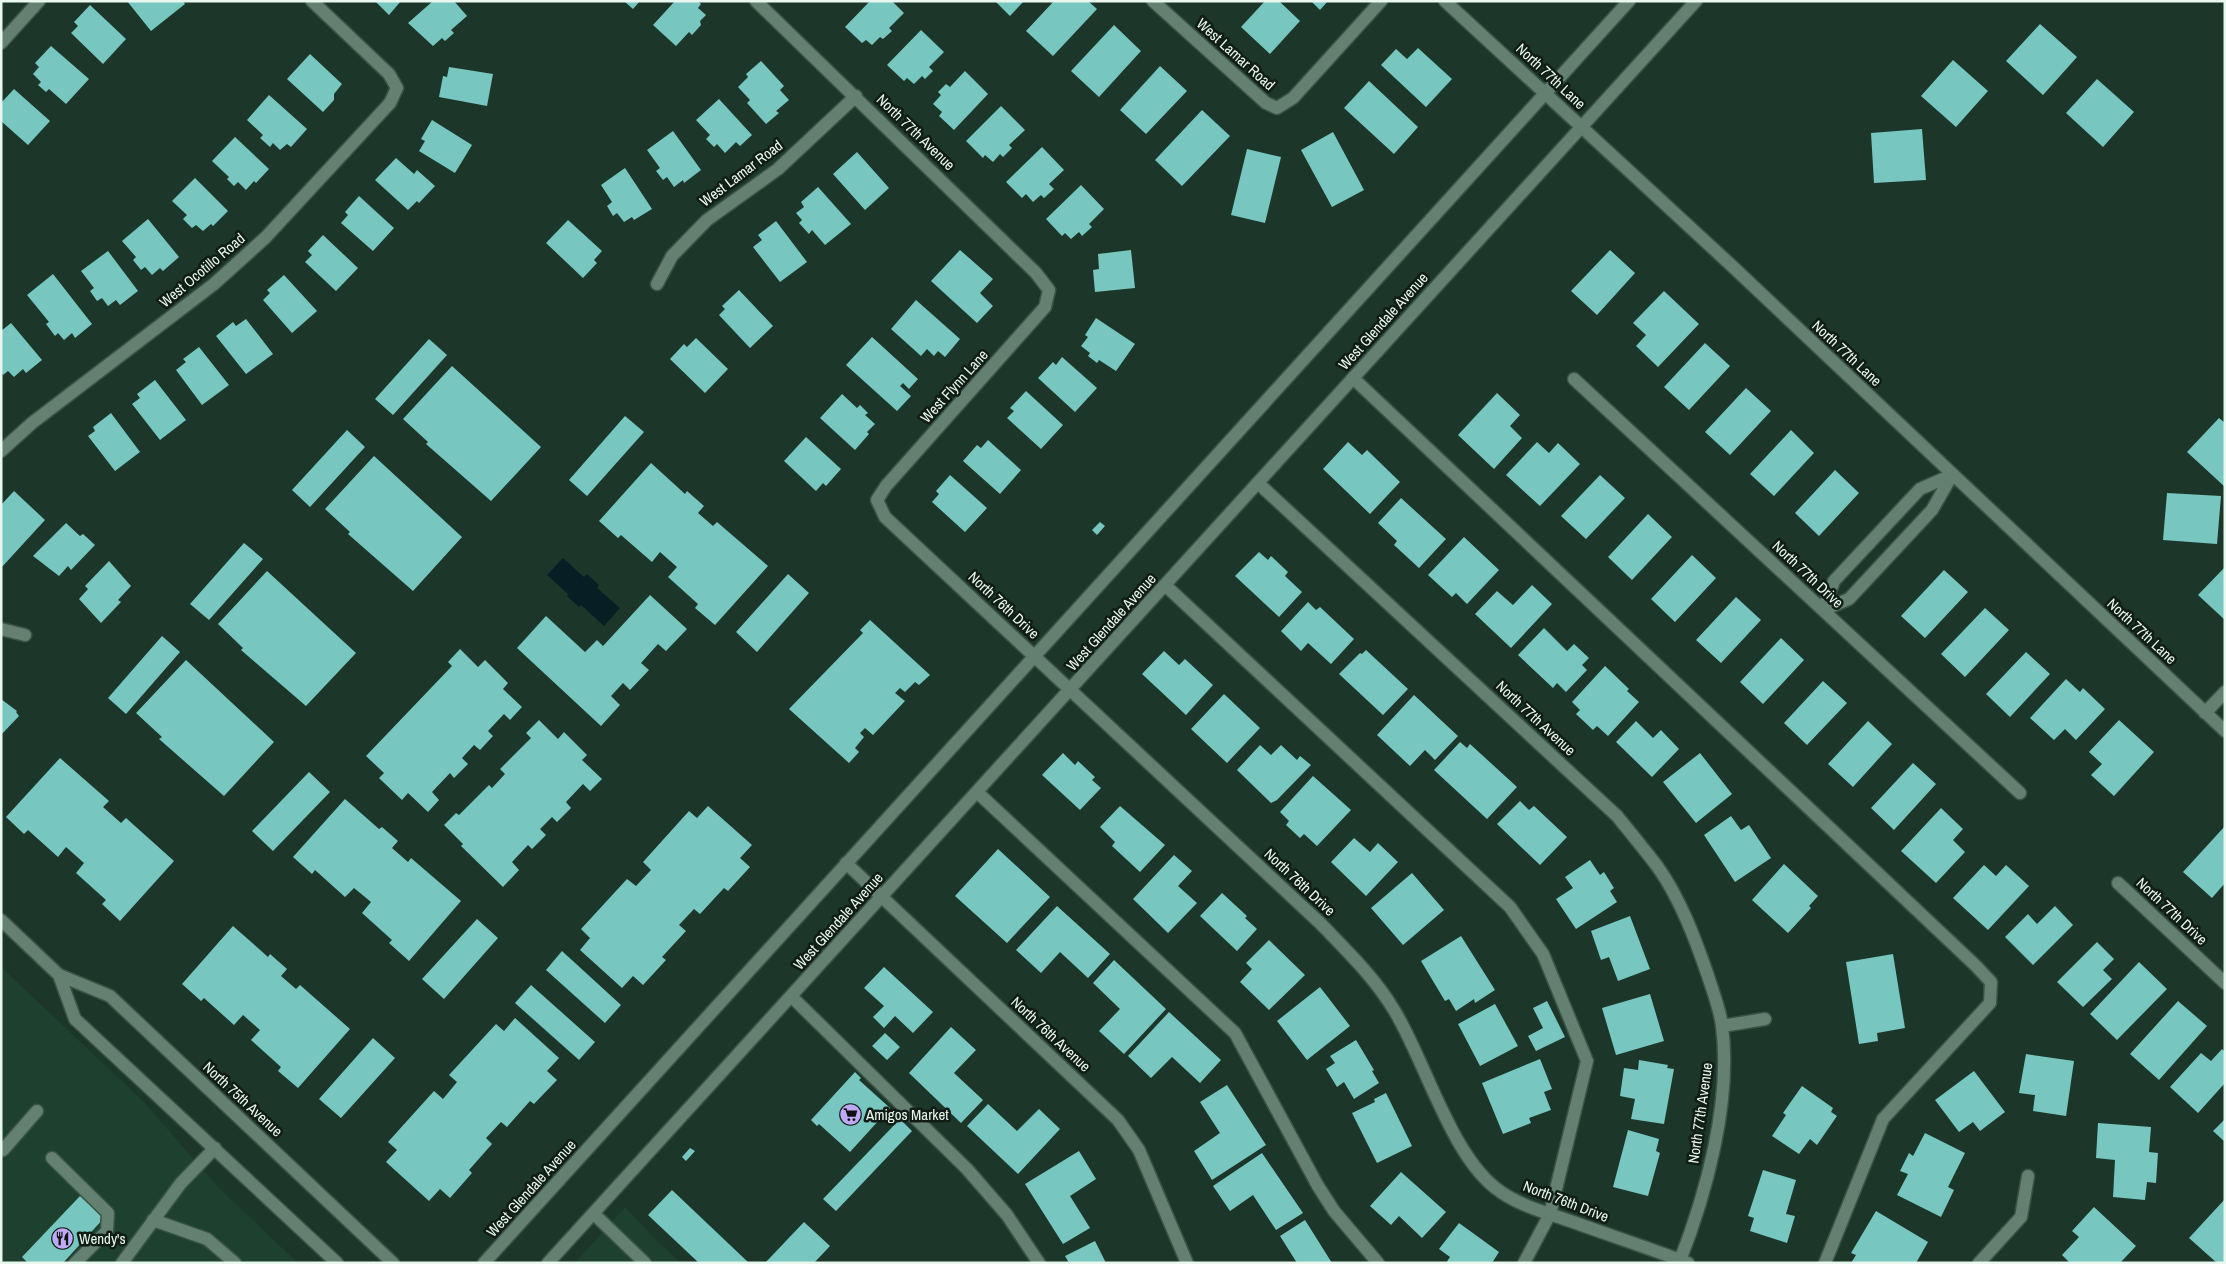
<svg xmlns="http://www.w3.org/2000/svg" width="2226" height="1264" font-family="'Archivo Narrow',sans-serif">
<style>
.built{fill:#1d402f}
.water{fill:#061e24}
.building{fill:#77c7c0}
.lines{fill:none;stroke-linecap:round;stroke-linejoin:round}
.lane-casing{stroke:#3b5247;stroke-width:15}
.street-casing{stroke:#3b5247;stroke-width:15}
.secondary-casing{stroke:#3b5247;stroke-width:15}
.lane{stroke:#638070;stroke-width:12}
.street{stroke:#638070;stroke-width:12}
.secondary{stroke:#638070;stroke-width:12}
.labels{text-anchor:middle;dominant-baseline:central;stroke-width:5;stroke-linejoin:round;paint-order:stroke}
.street-label{font-size:15px;fill:#e8f8ef;stroke:#101c15}
.poi-label{font-size:15px;fill:#e8f8ef;stroke:#101c15;text-anchor:start}
</style>
<rect width="100%" height="100%" fill="#1c372a"/>
<path class="built" d="M1 967 143 1101 217 1186 298 1263H1Z
M625 1207 658 1242 681 1263H575Z"/>
<path class="water" d="M563 558 584 577 587 574 599 585 597 588 620 608 604 626 581 605 579 607 567 596 568 594 547 575Z"/>
<path class="building" d="M127 1H183L185 4 151 31Z
M375 1H401L389 15Z
M433 1H454L467 16 451 30 454 33 445 41 442 38 433 46 408 23Z
M624 1H640L633 9Z
M675 1H698L701 4 698 8 706 15 700 21 701 25 692 35 689 32 676 46 653 25Z
M870 1H892L904 13 889 28 892 31 883 39 880 37 872 45 866 40 862 43 845 27Z
M995 1H1024L1010 16Z
M1054 1H1088L1097 9 1053 56 1026 31Z
M1265 1H1279L1300 21 1270 54 1241 27Z
M1311 1H1328L1320 10Z
M90 5 126 39 103 64 71 33 78 26 74 22Z
M2040 24 2077 57 2043 95 2006 61Z
M1114 25 1141 51 1099 97 1071 71Z
M921 30 944 52 929 67 933 71 925 79 922 76 914 84 907 78 904 81 887 65Z
M51 46 89 79 66 104 49 89 46 92 38 85 41 82 33 74 39 67 35 63Z
M1418 48 1452 79 1426 107 1381 65 1396 49 1407 59Z
M310 54 342 84 334 94V100L323 112 287 79Z
M1953 60 1988 91 1956 127 1921 96Z
M761 61 784 86 780 90 789 100 776 111 779 113 766 124 747 103 750 100 738 87 748 77 746 74Z
M1160 66 1187 91 1146 134 1120 110Z
M449 67 493 74 487 106 439 97 443 76 447 77Z
M965 71 988 94 954 130 939 116 942 112 933 104 941 95 938 92 946 84 950 87Z
M2097 79 2134 112 2103 147 2066 113Z
M1369 81 1418 127 1394 154 1344 108Z
M14 89 50 121 28 145 1 121V103Z
M269 95 307 129 291 147 287 144 280 150 273 143 270 147 260 138 263 135 247 120Z
M719 99 752 135 740 146 736 142 725 153 717 144 714 147 706 139 710 135 696 120Z
M1001 106 1025 130 1009 145 1012 148 1003 157 1000 154 993 162 985 155 983 158 966 141Z
M1202 110 1230 136 1182 186 1155 160Z
M432 120 472 145 455 173 419 151 425 141 421 139Z
M1922 129 1926 180 1874 183 1871 133Z
M673 131 701 170 684 183 683 180 674 187 667 177 663 180 656 171 660 168 647 150Z
M1333 132 1364 190 1332 207 1301 150Z
M235 137 269 169 256 183 254 181 246 190 238 182 234 186 227 179 229 177 212 161Z
M1042 147 1064 170 1049 184 1054 189 1044 198 1041 195 1033 202 1026 194 1022 198 1006 182Z
M1247 149 1281 157 1265 223 1231 215Z
M857 152 889 188 865 210 833 174Z
M396 158 414 174 417 170 435 186 419 203 417 201 408 210 375 180Z
M625 168 652 209 634 220 632 217 624 222 617 213 613 216 607 206 612 202 601 185Z
M195 178 228 211 213 226 211 224 203 231 196 225 192 228 183 219 187 215 172 201Z
M1081 185 1104 209 1089 224 1092 227 1082 236 1079 232 1071 239 1065 233 1062 236 1046 219Z
M818 187 851 224 825 245 812 230 809 234 799 223 802 220 796 213 804 207 801 202Z
M359 196 394 228 373 251 341 223 348 215 345 212Z
M148 219 179 257 163 271 160 268 152 275 145 267 141 270 133 260 136 257 122 241Z
M568 220 602 251 594 260 597 263 583 278 546 243Z
M776 221 807 262 780 282 753 247 762 240 758 235Z
M323 235 358 268 336 291 305 262 312 255 308 251Z
M960 250 993 279 980 293 993 306 977 323 931 281Z
M1131 250 1135 288 1095 292 1093 270 1099 269 1098 254Z
M1610 250 1635 273 1597 315 1571 291Z
M108 251 138 291 120 305 116 300 108 306 102 298 97 301 90 291 94 288 81 271Z
M53 274 92 324 75 338 72 333 64 340 58 333 55 336 46 324 49 322 27 295Z
M284 275 317 311 292 333 263 300 270 293 267 290Z
M739 290 773 326 750 348 719 315 725 309 722 306Z
M1664 291 1699 324 1658 367 1636 346 1646 335 1633 323Z
M916 300 960 339 945 357 938 351 934 356 927 349 921 356 891 329Z
M1096 318 1135 344 1116 371 1099 360 1097 363 1088 356 1090 353 1081 346 1088 337 1085 335Z
M246 319 273 354 246 374 216 336 233 322 236 326Z
M11 323 42 360 26 373 23 369 14 377 8 371 3 375 1 372V331Z
M872 337 918 379 909 389 903 383 900 386 911 396 897 411 846 365Z
M696 338 728 369 705 393 670 359 684 344 687 347Z
M429 339 447 355 393 415 375 399Z
M1705 343 1730 366 1689 410 1664 387Z
M199 347 229 385 202 405 176 370 186 362 183 359Z
M1062 357 1097 388 1075 412 1038 378 1053 362 1056 365Z
M452 366 541 447 491 501 426 444 428 442 403 419Z
M155 380 186 420 160 440 132 404 140 398 137 394Z
M1746 388 1771 411 1730 455 1705 432Z
M1026 391 1063 425 1041 449 1007 418 1014 411 1010 408Z
M1497 393 1520 415 1510 426 1522 438 1494 469 1458 435Z
M842 394 857 408 860 405 868 413 865 415 875 424 867 432 869 434 855 450 820 418Z
M111 413 140 452 115 471 88 436 95 431 93 427Z
M625 416 644 432 587 496 569 480Z
M2219 418 2225 423V487L2187 452Z
M347 430 365 447 310 507 292 490Z
M1791 430 1814 453 1774 496 1750 474Z
M806 437 841 469 826 486 823 483 816 491 784 461Z
M988 440 1021 470 1000 494 963 461 977 445 981 448Z
M1348 442 1362 455 1367 450 1400 482 1370 514 1323 469Z
M1537 442 1549 453 1558 443 1580 464 1540 506 1506 475Z
M374 456 462 537 413 591 348 534 350 532 325 509Z
M651 463 685 494 687 491 704 506 698 513 713 526 717 522 768 566 715 625 695 608 698 604 668 577 677 567 660 552 652 562 621 535 618 538 599 521Z
M1835 470 1859 493 1819 536 1795 513Z
M950 475 987 508 965 532 932 502 939 494 936 491Z
M1600 475 1625 498 1586 539 1561 516Z
M14 491 45 520 1 568V505Z
M2167 493 2221 496 2217 544 2163 540Z
M1401 498 1446 539 1419 568 1394 545 1397 541 1378 523Z
M1648 514 1672 537 1632 580 1608 557Z
M1100 522 1105 526 1097 535 1092 530Z
M66 523 80 536 83 534 95 545 71 570 68 566 59 576 33 556Z
M1464 537 1499 570 1467 604 1456 593 1452 597 1428 575Z
M244 543 263 559 209 620 190 604Z
M1259 552 1268 560 1271 556 1288 572 1285 576 1302 592 1279 617 1235 576Z
M1692 555 1716 578 1675 622 1651 599Z
M109 561 131 586 118 600 121 602 101 623 79 599 88 589 85 586Z
M2225 567V620L2198 595Z
M1944 570 1968 592 1925 638 1901 616Z
M267 571 356 653 306 706 241 650 243 648 218 624Z
M788 574 809 593 757 652 736 632Z
M1532 585 1552 604 1511 648 1475 614 1497 591 1513 605Z
M650 595 687 629 666 651 658 644 641 663 649 670 630 690 623 683 611 696 620 705 601 726 517 648 546 616 585 652 597 640 603 646Z
M1736 597 1761 620 1721 663 1696 640Z
M1308 602 1316 610 1320 607 1354 639 1331 664 1308 643 1301 651 1281 631Z
M1985 608 2009 630 1965 677 1941 654Z
M870 620 930 675 919 685 915 682 905 692 900 688 895 693 905 701 873 735 865 728 860 733 864 737 855 748 859 752 849 763 789 709 863 633 860 630Z
M1544 628 1567 651 1574 644 1589 658 1582 665 1587 670 1566 692 1557 683 1553 688 1518 655Z
M162 636 180 652 126 714 108 698Z
M1781 638 1804 660 1763 704 1740 682Z
M460 649 478 667 485 660 508 683 503 689 522 707 510 720 504 714 488 731 493 736 480 750 474 745 462 758 468 764 454 778 450 773 432 792 439 800 428 812 408 793 402 800 379 778 384 773 366 756 452 666 448 662Z
M1366 650 1408 689 1383 715 1339 674 1360 653 1362 654Z
M1164 651 1179 665 1185 659 1213 685 1186 715 1142 674Z
M2026 652 2050 674 2010 717 1986 694Z
M186 660 274 742 224 796 159 739 162 737 136 713Z
M1605 666 1629 689 1627 691 1639 702 1608 736 1597 726 1593 730 1576 714 1580 710 1572 702Z
M2066 679 2080 692 2083 688 2105 709 2076 740 2065 729 2054 740 2030 718Z
M1823 681 1847 703 1807 745 1784 723Z
M1224 694 1260 728 1227 763 1191 729Z
M1414 695 1458 736 1435 760 1425 750 1410 766 1377 735Z
M1 699 17 711 16 712 19 716 1 735Z
M539 720 558 739 564 732 587 755 582 760 602 779 590 791 583 784 566 802 571 808 557 822 552 817 540 829 546 835 532 849 528 845 512 862 519 870 503 887 461 846 463 844 444 825 456 813 459 815 489 785 492 788 505 774 500 769 531 738 526 733Z
M2119 720 2154 752 2114 796 2091 775 2102 764 2089 752Z
M1636 721 1653 738 1661 730 1679 749 1652 777 1616 742Z
M1868 721 1892 744 1853 787 1828 764Z
M1460 742 1467 748 1470 744 1517 787 1487 819 1434 770Z
M1260 745 1271 755 1281 745 1297 760 1300 756 1311 765 1277 800 1271 803 1237 770Z
M1063 753 1075 765 1078 761 1095 777 1092 780 1101 788 1080 810 1042 775Z
M1700 753 1732 794 1696 823 1663 782Z
M60 758 109 801 103 807 121 823 126 818 174 861 120 921 102 904 106 900 76 873 84 863 66 847 58 857 28 830 24 834 6 817Z
M1913 763 1936 784 1894 830 1871 808Z
M309 772 330 792 273 851 252 831Z
M1313 776 1351 810 1317 846 1304 834 1300 838 1286 825 1289 821 1280 812Z
M345 799 379 829 382 827 398 841 392 848 408 862 411 858 461 901 409 961 389 943 392 940 362 913 371 902 354 888 345 897 315 870 312 874 293 857Z
M1520 801 1529 810 1534 806 1567 837 1540 865 1497 824Z
M708 806 752 845 740 858 750 867 728 891 724 888 700 914 694 909 679 925 686 931 662 957 666 960 643 985 633 976 622 988 580 950 590 938 581 929 627 879 636 886 651 870 643 862 689 811 697 818Z
M1120 806 1165 845 1140 872 1112 846 1115 842 1100 827Z
M1941 808 1963 829 1953 840 1965 852 1936 883 1901 851Z
M1731 816 1741 830 1749 825 1771 858 1735 882 1704 835Z
M2225 826V883L2212 898 2183 872Z
M1354 838 1370 852 1378 843 1398 862 1366 896 1331 862Z
M998 849 1050 897 1007 943 955 896Z
M1174 855 1192 871 1178 886 1197 903 1168 933 1133 899Z
M1590 860 1600 875 1604 872 1614 888 1610 891 1617 902 1576 929 1556 899 1573 888 1565 877Z
M1784 864 1818 896 1809 906 1811 908 1788 933 1752 900Z
M1984 865 1996 876 2006 865 2029 886 1988 930 1953 898Z
M1412 873 1444 910 1403 945 1371 908Z
M1222 893 1247 916 1245 918 1257 929 1237 951 1200 916Z
M1057 906 1110 954 1088 978 1060 952 1041 973 1016 950Z
M2055 906 2073 925 2033 965 2005 937 2028 914 2037 924Z
M1630 916 1650 969 1618 981 1609 957 1601 960 1591 931Z
M477 919 498 938 444 999 422 979Z
M233 926 268 957 270 954 287 969 281 976 296 989 300 985 350 1029 298 1088 278 1071 281 1067 251 1040 260 1030 243 1015 234 1025 204 998 201 1001 182 984Z
M1461 936 1495 990 1475 1003 1474 999 1456 1011 1449 999 1445 1001 1421 961Z
M1269 940 1305 975 1269 1010 1240 982 1252 969 1246 963Z
M2097 942 2114 959 2103 970 2112 979 2083 1007 2057 982Z
M562 951 621 1005 605 1023 546 970Z
M1893 954 1905 1028 1877 1033 1878 1041 1859 1044 1846 962Z
M1114 960 1166 1009 1124 1054 1099 1031 1120 1009 1093 983Z
M2139 962 2167 989 2117 1040 2090 1014Z
M884 967 933 1012 913 1033 895 1016 884 1028 873 1017 884 1006 864 988Z
M531 985 595 1042 579 1060 515 1003Z
M1320 987 1350 1026 1307 1060 1277 1021Z
M1650 994 1664 1041 1616 1055 1602 1008Z
M1547 1001 1565 1037 1536 1051 1528 1036 1543 1028 1533 1008Z
M2178 1001 2207 1026 2159 1080 2130 1054Z
M1495 1004 1518 1046 1480 1066 1458 1024Z
M1169 1012 1221 1060 1200 1083 1172 1057 1151 1078 1128 1056Z
M515 1018 559 1058 547 1071 557 1080 534 1104 530 1101 507 1127 501 1122 486 1138 492 1144 469 1170 472 1173 450 1198 440 1189 429 1201 386 1162 397 1150 388 1142 434 1091 443 1099 457 1082 449 1075 496 1024 504 1031Z
M951 1027 976 1050 954 1073 983 1100 961 1123 909 1073Z
M885 1033 900 1047 887 1060 872 1046Z
M373 1038 395 1058 341 1118 319 1099Z
M1356 1040 1374 1070 1372 1071 1379 1083 1354 1099 1344 1082 1337 1087 1326 1069 1335 1063 1330 1056Z
M2222 1049 2225 1052V1083L2198 1113 2170 1087 2201 1053 2211 1061Z
M2026 1054 2074 1061 2066 1116 2033 1111 2035 1095 2019 1093Z
M1540 1059 1552 1089 1544 1092 1551 1110 1529 1118 1531 1123 1503 1134 1482 1083Z
M1639 1060 1668 1065 1667 1068 1674 1069 1664 1124 1631 1119 1635 1099 1620 1096 1624 1068 1638 1070Z
M1974 1071 2005 1112 1980 1131 1973 1122 1959 1132 1935 1100Z
M855 1072 861 1078 859 1080 890 1108 850 1152 819 1124 817 1126 811 1120Z
M1227 1085 1266 1145 1212 1180 1194 1151 1220 1133 1200 1102Z
M1802 1086 1833 1108 1831 1112 1837 1116 1817 1145 1810 1139 1799 1154 1772 1136 1786 1115 1783 1113Z
M1386 1093 1412 1146 1377 1163 1352 1113 1375 1102 1374 1099Z
M988 1104 1017 1131 1039 1109 1060 1129 1018 1174 967 1126Z
M900 1119 912 1131 836 1211 823 1199Z
M2225 1119V1142L2213 1131Z
M2098 1123 2151 1127 2149 1152 2158 1153 2156 1183 2147 1182 2145 1200 2113 1197 2115 1160 2096 1158Z
M1628 1130 1659 1139 1656 1151 1660 1153 1648 1196 1613 1187Z
M1925 1133 1965 1153 1948 1187 1954 1190 1941 1217 1897 1195 1908 1174 1900 1171 1909 1153 1913 1156Z
M690 1148 695 1151 686 1161 682 1157Z
M1079 1151 1096 1179 1070 1196 1090 1228 1063 1244 1025 1184Z
M1262 1153 1303 1213 1276 1230 1253 1195 1230 1211 1213 1186Z
M1763 1170 1796 1180 1786 1214 1795 1216 1787 1243 1750 1231 1754 1218 1748 1216Z
M1401 1172 1446 1212 1422 1238 1399 1216 1391 1225 1370 1206Z
M672 1190 749 1263H699L648 1215Z
M80 1196 104 1218 63 1263H28L22 1257Z
M2225 1199V1263H2217L2189 1238Z
M2094 1207 2136 1246 2120 1263H2070L2062 1255 2079 1237 2072 1231Z
M1876 1211 1928 1242 1916 1263H1851L1856 1255 1851 1253Z
M1305 1220 1332 1263H1297L1280 1236Z
M804 1222 830 1246 814 1263H765Z
M1459 1223 1499 1252 1492 1263H1446L1450 1257 1439 1249Z
M1095 1241 1106 1263H1069L1065 1256Z"/>
<g class="lines">
<defs>
<path id="lane" d="M1353 378 1975 965 1991 982 1990 1003 1883 1119 1825 1263
M1165 585 1510 907 1543 954 1587 1061 1550 1214 1524 1263
M977 792 1235 1033 1318 1186 1334 1211 1378 1263
M792 997 967 1169 1007 1215 1039 1263
M3 1150 37 1111
M52 1158 108 1213 107 1231 75 1263
M594 1214 645 1263
M153 1220 207 1239 235 1263
M122 1263 181 1183 215 1148"/>
<path id="street" d="M756 1 1036 273 1049 290 1045 307 886 486 877 500 885 517 1321 924C1347 951 1375 978 1394 1010 1426 1062 1452 1160 1501 1192 1521 1206 1547 1213 1570 1221 1609 1235 1649 1248 1688 1263
M1153 1 1266 103 1277 108 1293 98 1381 1
M1445 1 1732 266 2225 731
M1 43 39 1
M657 284 672 256 707 220 778 169 856 96
M1574 379 2020 793
M1 451 32 423 214 284 266 237 390 103 397 88 389 74 312 1
M1258 483 1617 816C1630 832 1644 849 1657 866 1680 898 1695 938 1708 976 1713 992 1720 1009 1722 1026 1732 1100 1706 1195 1679 1263
M1823 610 1834 581 1920 489 1952 475
M1823 610 1849 599 1932 510 1952 475
M1 629 25 635
M2205 713 2225 692
M846 863 1118 1120 1139 1150 1187 1263
M2118 883 2225 983
M1722 1026 1765 1019
M1979 1263 2021 1217 2028 1176"/>
<path id="secondary" d="M1 920 59 975 110 996 393 1263
M59 975 75 1019 337 1263
M484 1263 1629 1
M548 1263 1696 1"/>
</defs>
<use href="#lane" class="lane-casing"/>
<use href="#street" class="street-casing"/>
<use href="#secondary" class="secondary-casing"/>
<use href="#lane" class="lane"/>
<use href="#street" class="street"/>
<use href="#secondary" class="secondary"/>
</g>
<defs>
<symbol id="supermarket-disc" viewBox="-11 -11 22 22"><circle r="9.5" fill="#bea9f5" stroke="#101c15"/><path d="M-6-5.5h2.5l.6 2H6L4.5 2H-2.5L-4.4-4H-6ZM-1.5 3.2a1.3 1.3 0 1 0 .1 0ZM3 3.2a1.3 1.3 0 1 0 .1 0Z" fill="#111"/></symbol>
<symbol id="restaurant-disc" viewBox="-11 -11 22 22"><circle r="9.5" fill="#bea9f5" stroke="#101c15"/><path d="M-5-6h1v4h1v-4h1v4h1v-4h1v5L-1.5 .5V6h-2V.5L-5-1ZM5-6V6H3V1.5H1.5Q1.5-4 5-6Z" fill="#111"/></symbol>
</defs>
<g fill-rule="evenodd">
<use href="#supermarket-disc" x="838" y="1102" width="25" height="25"/>
<use href="#restaurant-disc" x="50" y="1226" width="25" height="25"/>
</g>
<g class="labels">
<g class="street-label">
<text transform="translate(1236 54) rotate(42)">West Lamar Road</text>
<text transform="translate(1551 76) rotate(43)">North 77th Lane</text>
<text transform="translate(916 132) rotate(44)">North 77th Avenue</text>
<text transform="translate(741 173) rotate(-37)">West Lamar Road</text>
<text transform="translate(202 270) rotate(-40)">West Ocotillo Road</text>
<text transform="translate(1383 321) rotate(-48)">West Glendale Avenue</text>
<text transform="translate(1847 353) rotate(43)">North 77th Lane</text>
<text transform="translate(954 386) rotate(-48)">West Flynn Lane</text>
<text transform="translate(1808 574) rotate(43)">North 77th Drive</text>
<text transform="translate(1004 605) rotate(43)">North 76th Drive</text>
<text transform="translate(1111 622) rotate(-48)">West Glendale Avenue</text>
<text transform="translate(2142 631) rotate(43)">North 77th Lane</text>
<text transform="translate(1536 718) rotate(43)">North 77th Avenue</text>
<text transform="translate(1300 882) rotate(43)">North 76th Drive</text>
<text transform="translate(2172 911) rotate(43)">North 77th Drive</text>
<text transform="translate(838 921) rotate(-48)">West Glendale Avenue</text>
<text transform="translate(1051 1034) rotate(43)">North 76th Avenue</text>
<text transform="translate(243 1099) rotate(43)">North 75th Avenue</text>
<text transform="translate(1700 1113) rotate(-82)">North 77th Avenue</text>
<text transform="translate(531 1188) rotate(-48)">West Glendale Avenue</text>
<text transform="translate(1566 1201) rotate(21)">North 76th Drive</text>
</g>
<g class="poi-label">
<text x="866" y="1114">Amigos Market</text>
<text x="79" y="1238">Wendy's</text>
</g>
</g>
<rect width="2226" height="1264" fill="none" stroke="#e8f8ef" stroke-width="5"/>
</svg>
